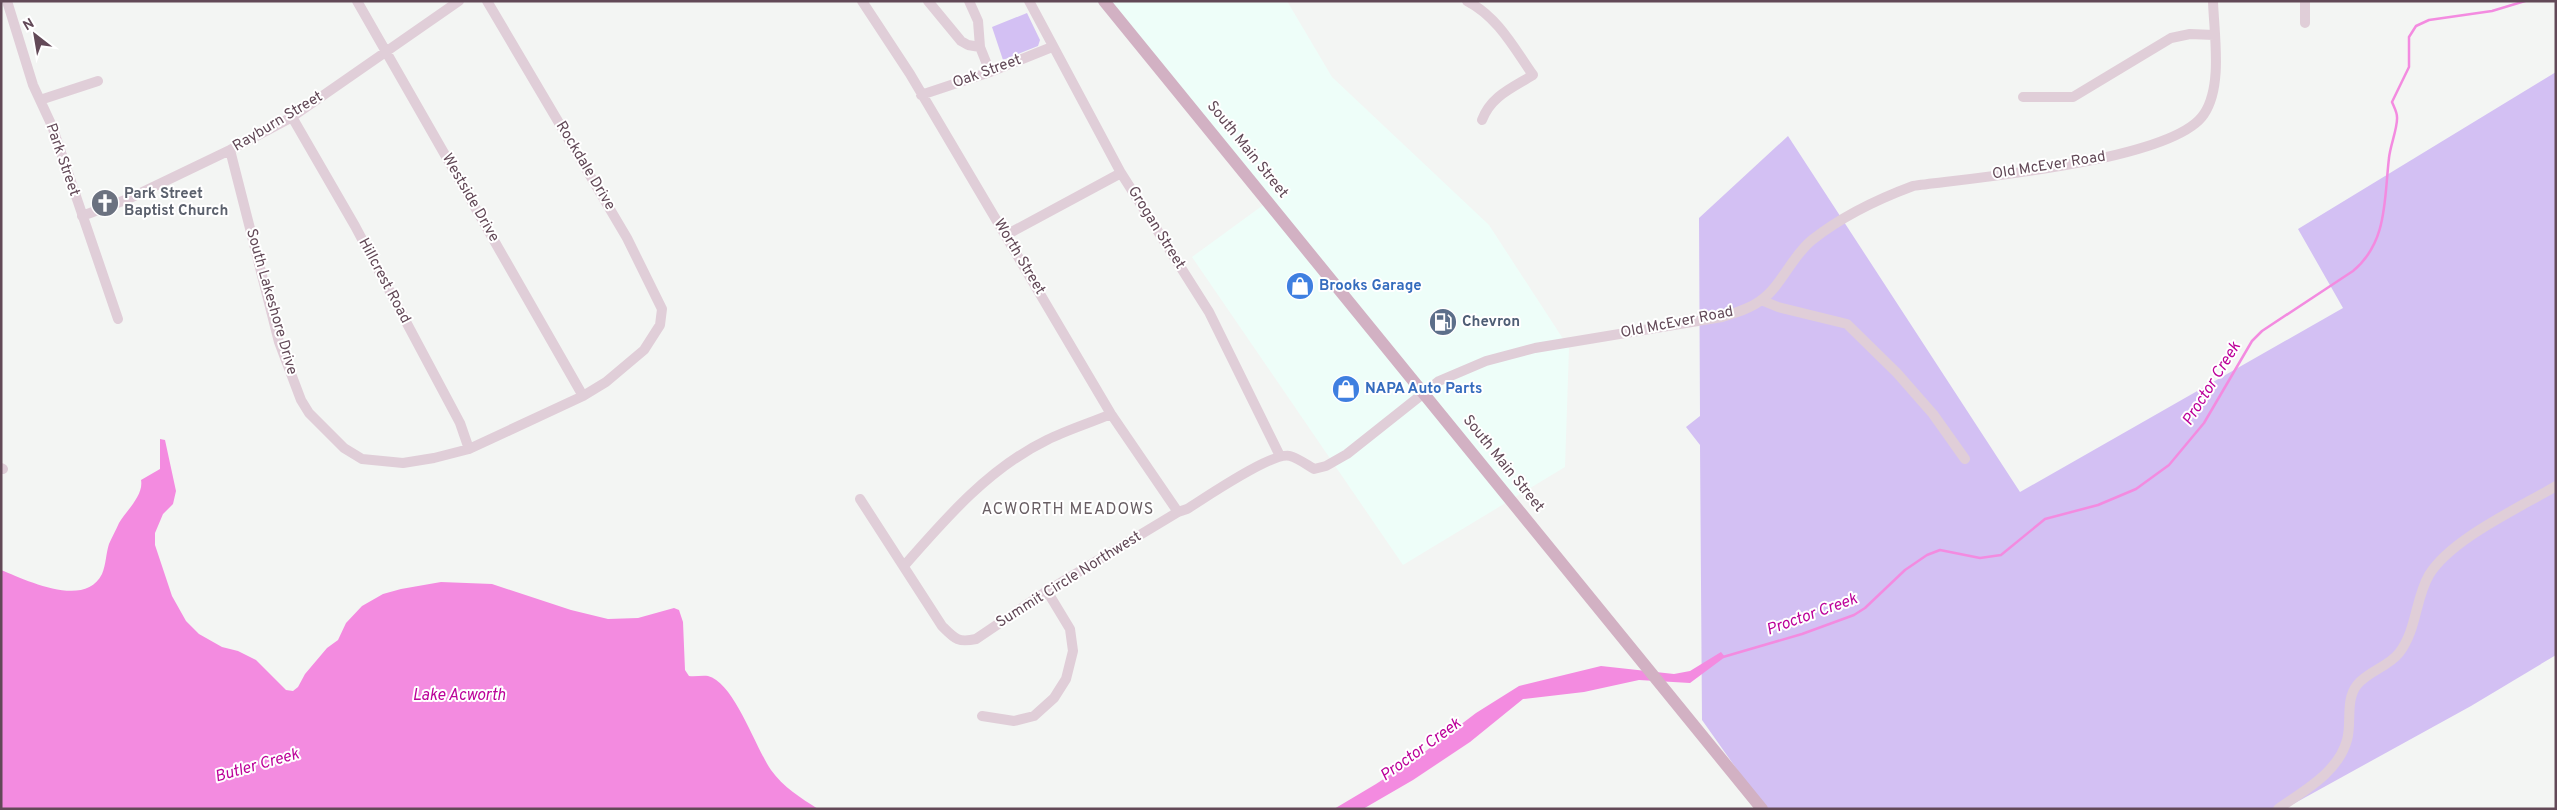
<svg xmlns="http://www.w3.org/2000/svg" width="2557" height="810" font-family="Overpass,sans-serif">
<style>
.commercial{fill:#eefef9}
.green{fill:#d3c0f3}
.water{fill:#f38be0}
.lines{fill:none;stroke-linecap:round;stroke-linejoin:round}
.stream{stroke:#f38be0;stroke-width:2.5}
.minor{stroke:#e0ced8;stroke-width:10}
.major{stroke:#d2b1c3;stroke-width:12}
.labels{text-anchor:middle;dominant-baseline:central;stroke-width:4;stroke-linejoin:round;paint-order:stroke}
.street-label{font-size:15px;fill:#624957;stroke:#fff}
.worship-label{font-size:15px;font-weight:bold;fill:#5b616d;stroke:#fff;text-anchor:start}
.shop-label{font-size:15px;font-weight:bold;fill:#366cbe;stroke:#fff;text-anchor:start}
.service-label{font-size:15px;font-weight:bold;fill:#4e5e75;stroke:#fff;text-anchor:start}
.water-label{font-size:16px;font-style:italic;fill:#bc0299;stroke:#fff}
.neighbourhood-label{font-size:16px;letter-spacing:1px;fill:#685e63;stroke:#fff}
</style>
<rect width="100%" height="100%" fill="#f3f5f3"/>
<path class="commercial" d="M1096 1H1287L1332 77 1489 225 1569 348 1565 467 1403 565 1192 257 1266 203Z"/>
<path class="green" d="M1027 13 1040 40 1038 46 1003 60 992 27Z
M2556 72V655L2471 706 2284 809H1765L1702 720 1700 445 1686 427 1700 416 1699 218 1788 136 2020 492 2343 308 2298 229Z"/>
<path class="water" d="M160 439 165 440 176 491 173 504 163 514 155 533V545L172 596 186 621 199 634 222 647 238 651 256 660 286 690 293 691 298 687 305 674 327 648 338 640 346 623 362 606 383 594 401 589 441 582 492 584 571 610 608 619 638 618 674 608 679 610 683 622 685 670 689 676C695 677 702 675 708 676 734 682 756 749 771 770 783 787 801 798 818 809H1V570C26 580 85 609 102 574 106 565 106 553 109 544 112 537 116 530 119 523 126 511 144 495 141 480L160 469Z
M1721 652 1725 657 1690 683 1639 680 1584 692 1523 699 1470 742 1413 780 1363 809H1334L1376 784 1422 754 1476 713 1519 686 1601 666 1674 674 1690 671Z"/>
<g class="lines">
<path class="stream" d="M1723 657 1802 634 1854 615 1865 608 1905 570 1927 555 1940 550 1980 558 2001 555 2045 519 2098 505 2136 489 2169 465 2204 423 2252 341 2262 331 2353 271C2388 242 2384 199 2389 158 2390 146 2398 127 2397 117 2397 112 2394 107 2392 102L2409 67V37L2416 26 2429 20 2492 11 2525 1"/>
<path class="minor" d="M7 1 33 85 52 126 118 319
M357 1 583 396
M862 1 910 74 1111 414 1178 512
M928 1 961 41 968 45 980 47 978 21 969 1
M1029 1 1121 173 1209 312 1280 456
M1467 1C1498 17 1514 48 1533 75 1512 88 1491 96 1482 120
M2305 23V1
M980 47 990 72
M921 95 990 72 1052 47
M2023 97H2073L2171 38 2190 34 2214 35
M40 100 98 81
M292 117 355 226 460 423 469 449
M230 150 279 342 301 400 309 413 344 448 362 459 403 463 434 458 469 449 583 396 606 382 644 350 660 325 662 309 627 238 487 1
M82 216 128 199 230 150 292 117 459 1
M1006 235 1121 173
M1761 300 1778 307 1847 324 1897 373 1933 414 1965 459
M1 468 3 469
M860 499 942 626C955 639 958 643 976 639L1047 591 1178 512 1187 509C1205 498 1273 451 1290 456 1298 458 1307 465 1314 469L1326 466 1347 454 1439 381 1486 361 1535 348 1722 317C1735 313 1749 309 1760 301 1781 287 1791 257 1812 240 1841 217 1878 199 1913 186 1971 178 2174 161 2204 114 2223 86 2214 34 2213 1
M904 566C945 519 989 468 1047 440 1067 430 1090 423 1111 414
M982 716 1014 721 1034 716 1054 698 1066 679 1073 651 1070 629 1047 591
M2278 809C2303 791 2338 773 2347 740 2352 723 2345 700 2357 685 2368 671 2388 667 2399 653 2417 630 2415 599 2429 575 2451 539 2519 508 2556 486"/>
<path class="major" d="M1104 1 1762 809"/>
</g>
<defs>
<symbol id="church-disc" viewBox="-11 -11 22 22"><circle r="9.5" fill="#6b7280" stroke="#fff"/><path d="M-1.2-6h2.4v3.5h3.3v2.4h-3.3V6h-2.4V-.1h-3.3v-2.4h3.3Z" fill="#fff"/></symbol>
<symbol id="shop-disc" viewBox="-11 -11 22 22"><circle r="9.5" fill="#3f7fe0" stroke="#fff"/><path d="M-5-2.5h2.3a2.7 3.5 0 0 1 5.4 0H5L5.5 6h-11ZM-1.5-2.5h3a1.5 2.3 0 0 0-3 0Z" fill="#fff"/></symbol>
<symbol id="fuel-disc" viewBox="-11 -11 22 22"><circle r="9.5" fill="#5c6f8a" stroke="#fff"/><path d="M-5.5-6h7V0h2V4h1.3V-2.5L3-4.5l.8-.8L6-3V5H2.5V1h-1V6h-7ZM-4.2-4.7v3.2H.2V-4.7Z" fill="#fff"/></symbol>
</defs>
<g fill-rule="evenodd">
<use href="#church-disc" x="89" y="187" width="32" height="32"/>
<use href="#shop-disc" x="1284" y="270" width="32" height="32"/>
<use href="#fuel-disc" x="1427" y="306" width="32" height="32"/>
<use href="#shop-disc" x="1330" y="373" width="32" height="32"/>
</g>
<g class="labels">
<g class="street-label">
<text transform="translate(987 72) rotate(-20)">Oak Street</text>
<text transform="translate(278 122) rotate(-31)">Rayburn Street</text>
<text transform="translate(1247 150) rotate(51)">South Main Street</text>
<text transform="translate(62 160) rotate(71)">Park Street</text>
<text transform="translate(585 166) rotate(59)">Rockdale Drive</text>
<text transform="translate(2049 166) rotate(-9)">Old McEver Road</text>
<text transform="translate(470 198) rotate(60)">Westside Drive</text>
<text transform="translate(1156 228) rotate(58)">Grogan Street</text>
<text transform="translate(1019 257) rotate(59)">Worth Street</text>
<text transform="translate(384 281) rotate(62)">Hillcrest Road</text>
<text transform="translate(271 302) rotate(74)">South Lakeshore Drive</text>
<text transform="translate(1677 323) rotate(-11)">Old McEver Road</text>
<text transform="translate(1503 464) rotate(51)">South Main Street</text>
<text transform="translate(1069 580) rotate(-32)">Summit Circle Northwest</text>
</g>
<g class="worship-label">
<text x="124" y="194">Park Street<tspan x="124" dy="17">Baptist Church</tspan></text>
</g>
<g class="shop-label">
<text x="1319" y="286">Brooks Garage</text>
<text x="1365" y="389">NAPA Auto Parts</text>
</g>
<g class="service-label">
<text x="1462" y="322">Chevron</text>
</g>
<g class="water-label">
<text transform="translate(2212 384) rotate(-58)">Proctor Creek</text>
<text transform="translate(1812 615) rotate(-20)">Proctor Creek</text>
<text x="459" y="696">Lake Acworth</text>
<text transform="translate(1421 750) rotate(-36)">Proctor Creek</text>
<text transform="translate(257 766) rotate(-16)">Butler Creek</text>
</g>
<g class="neighbourhood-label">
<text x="1068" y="510">ACWORTH MEADOWS</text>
</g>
</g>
<rect width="2557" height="810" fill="none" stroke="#624957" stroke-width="5"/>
<g transform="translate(35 35) rotate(329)" stroke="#ffffff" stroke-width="4" paint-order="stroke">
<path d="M0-4L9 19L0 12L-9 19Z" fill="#624957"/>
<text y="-8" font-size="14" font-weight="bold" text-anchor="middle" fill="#624957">N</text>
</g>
</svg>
